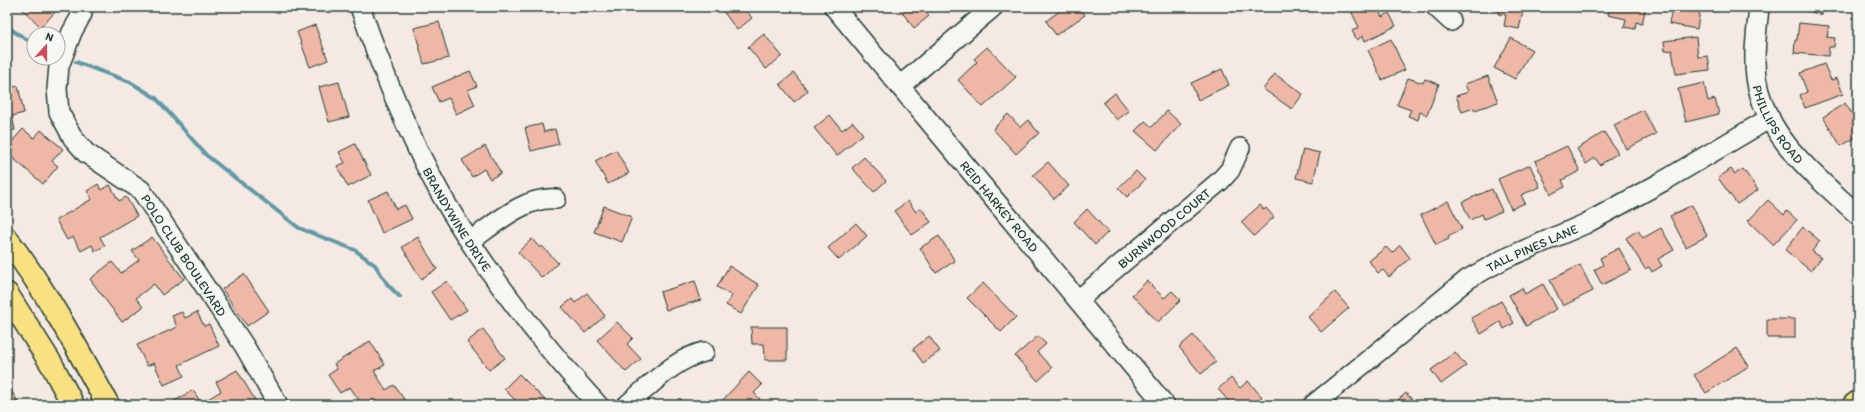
<svg xmlns="http://www.w3.org/2000/svg" width="1865" height="412" font-family="Itim,sans-serif">
<style>
.lines{fill:none;stroke-linecap:round;stroke-linejoin:round}
.stream{stroke:#6298a5;stroke-width:4}
.building{fill:#efb7a5;stroke:#1f3d34}
.minor-casing{stroke:#1f3d34;stroke-width:22}
.major-casing{stroke:#1f3d34;stroke-width:25}
.minor{stroke:#f6f6f2;stroke-width:19}
.major{stroke:#f9e181;stroke-width:22}
.labels{text-anchor:middle;dominant-baseline:central;stroke-width:3;stroke-linejoin:round;paint-order:stroke}
.street-label{font-size:13px;fill:#1f3d34;stroke:#f6f6f2}
</style>
<rect width="100%" height="100%" fill="#f5e9e3"/>
<filter id="ink" filterUnits="userSpaceOnUse"><feTurbulence type="fractalNoise" baseFrequency=".025" numOctaves="2"/><feDisplacementMap in="SourceGraphic" scale="8" xChannelSelector="R" yChannelSelector="G"/><feConvolveMatrix kernelMatrix="1 2 1 2 8 2 1 2 1" color-interpolation-filters="sRGB"/></filter>
<g filter="url(#ink)">
<g class="lines">
<path class="stream" d="M7 27 34 44
M76 62 130 82 156 98 206 155 299 228 355 250 375 265 388 285 400 297"/>
</g>
<path class="building" d="M20 7H56L58 9 41 27Z
M720 7H744L752 18 737 30Z
M898 7H922L929 16 914 28Z
M1065 7H1079L1085 15 1056 35 1046 21Z
M1355 7H1377L1382 17 1389 13 1396 26 1365 41 1363 36 1357 40 1352 31 1359 27 1350 9Z
M1500 7H1524L1519 29 1504 26 1506 15 1498 14Z
M1610 7H1646L1642 24 1636 22 1635 29 1624 27 1626 19 1608 15Z
M1672 7H1714L1713 12 1700 10 1697 29 1669 24Z
M1806 7H1824L1822 15 1805 10Z
M439 22 449 58 424 64 414 28Z
M1799 23 1829 26 1827 37 1835 38 1834 47H1829L1828 56 1794 53 1795 40H1797Z
M315 25 328 60 310 67 297 32Z
M764 34 782 56 766 69 748 47Z
M1696 37 1698 57 1708 56 1710 70 1676 74 1672 50 1665 51 1664 41Z
M1511 38 1532 50 1515 79 1494 68Z
M1391 39 1405 70 1382 80 1368 50Z
M987 47 1016 77 983 107 958 80 977 62 974 59Z
M1824 64 1831 80 1837 78 1843 94 1805 108 1800 95 1807 92 1800 73Z
M1222 69 1229 85 1198 100 1191 83Z
M470 71 477 86 468 90 475 105 456 114 449 98 439 102 432 87Z
M794 73 808 91 794 102 780 84Z
M1275 74 1303 94 1292 109 1263 89Z
M1488 76 1498 102 1475 110 1474 108 1462 112 1456 96 1468 92 1465 84Z
M1408 78 1423 83 1425 79 1439 84 1427 115 1420 112 1418 120 1408 116 1411 110 1397 105Z
M339 82 349 117 329 122 319 87Z
M1704 83 1708 101 1715 99 1719 114 1686 122 1678 89Z
M18 86 24 113 12 116 15 130 7 132V88Z
M1115 93 1129 111 1117 120 1103 103Z
M1845 103 1858 123V136L1841 146 1823 117Z
M1643 110 1656 134 1626 149 1614 125Z
M1167 111 1181 124 1157 150 1135 131 1145 121 1152 127Z
M1008 114 1020 127 1028 120 1039 133 1016 154 993 129Z
M830 115 842 130 853 122 863 134 837 156 814 128Z
M542 124 544 132 555 129 559 144 531 151 525 128Z
M23 129 34 138 41 130 63 149 52 161 58 166 43 184 7 153V147Z
M1604 132 1618 153 1600 165 1595 158 1586 164 1577 149Z
M355 144 371 175 348 187 337 166 345 163 339 152Z
M485 146 501 173 490 179 484 169 472 177 462 160Z
M1567 146 1580 171 1562 180 1565 187 1551 194 1535 161Z
M1303 149 1320 153 1313 182 1296 178Z
M616 150 629 173 608 184 595 161Z
M864 157 886 181 874 192 852 168Z
M1048 162 1069 186 1054 199 1033 175Z
M1530 165 1540 187 1521 195 1525 203 1511 209 1498 179Z
M1731 169 1735 174 1743 169 1758 190 1737 204 1718 178Z
M1136 171 1145 180 1127 197 1118 188Z
M98 184 101 190 110 185 119 201 126 197 137 216 100 237 105 246 95 251 92 245 81 251 73 237 67 240 56 220 92 199 87 191Z
M1492 189 1502 211 1484 219 1482 214 1470 220 1462 202Z
M388 191 396 209 405 205 412 219 382 233 368 200Z
M1768 200 1784 215 1787 211 1797 220 1773 245 1748 221Z
M908 201 916 212 921 208 931 222 912 235 894 211Z
M1448 201 1462 229 1448 236 1449 239 1436 245 1421 215Z
M1260 205 1264 210 1266 208 1274 217 1254 236 1241 222Z
M1692 205 1707 236 1686 247 1670 216Z
M604 206 632 217 622 242 594 232Z
M1087 209 1108 232 1095 245 1074 222Z
M856 223 867 236 839 260 828 248Z
M1803 227 1820 241 1812 251 1821 258 1811 271 1785 250Z
M1661 228 1674 250 1658 259 1662 266 1652 272 1649 267 1645 269 1626 238 1638 230 1643 238Z
M939 236 955 261 936 273 920 248Z
M152 237 184 279 162 295 154 284 136 298 143 307 122 322 90 279 112 262 121 273 139 260 132 251Z
M418 237 437 269 421 279 402 247Z
M532 239 540 248 542 246 558 263 542 278 518 252Z
M1400 245 1410 258 1389 277 1383 270 1378 273 1369 261 1386 247 1392 253Z
M1619 248 1631 270 1602 285 1594 270 1603 265 1600 258Z
M1580 265 1593 291 1563 306 1550 280Z
M729 266 759 285 741 314 726 305 732 296 717 287Z
M244 274 269 311 247 326 222 289Z
M447 281 467 310 450 320 431 292Z
M695 281 701 300 666 310 660 292Z
M1147 281 1164 298 1172 291 1181 300 1158 322 1132 295Z
M983 283 1016 317 1001 332 967 298Z
M1543 284 1557 309 1526 326 1509 295 1522 288 1525 294Z
M1335 292 1349 308 1321 332 1308 317Z
M587 293 605 316 585 333 562 307 572 299 575 303Z
M1501 301 1514 323 1504 329 1500 322 1481 334 1471 318Z
M182 312 185 318 197 312 204 326 209 324 219 346 179 365 184 376 164 385 154 363 147 366 137 345 177 327 172 316Z
M1767 319H1795V338H1767Z
M617 322 633 338 627 344 641 359 626 372 597 340Z
M751 327H787V360H765L764 344H752Z
M483 329 505 358 489 370 467 342Z
M1193 335 1216 362 1201 374 1179 347Z
M929 336 940 351 923 363 913 349Z
M1038 336 1046 344 1037 352 1052 368 1038 381 1015 356Z
M370 341 385 365 374 371 386 390 394 385 408 405H362L350 387 340 393 328 375 337 369 334 364Z
M1737 348 1749 366 1706 393 1694 375Z
M1455 352 1466 366 1441 384 1431 370Z
M237 370 258 405H168L193 390 201 403 221 391 216 382Z
M749 372 762 385 754 393 760 399 754 405H720L719 404Z
M519 374 550 405H520L504 389Z
M1231 378 1240 388 1248 381 1262 397 1254 405H1232L1218 389Z
M7 384 20 405H7Z
M1406 393 1417 405H1392Z
M680 398 685 405H671Z"/>
<g class="lines">
<defs>
<g id="minor">
<path id="s1" d="M360 7C382 70 407 133 439 191 483 269 538 339 598 405"/>
<path id="s2" d="M834 7 1165 405"/>
<path d="M1436 7 1451 21"/>
<path id="s3" d="M1759 7C1757 30 1753 54 1756 77 1764 137 1817 177 1858 215"/>
<path id="s4" d="M82 14 72 32 59 66 57 89 59 112 73 138 86 153 141 190 245 347 278 405"/>
<path d="M900 86 993 7"/>
<path d="M470 241C495 224 525 196 556 199"/>
<path id="s5" d="M1078 300 1220 181 1230 170 1240 148"/>
<path d="M627 405C650 386 674 359 704 352"/>
<path id="s6" d="M1313 405 1468 279 1504 259 1585 224 1662 182 1770 118"/>
</g>
<path id="major" d="M7 239C46 291 77 347 108 405
M7 294 52 365 73 405
M1854 405 1858 402"/>
</defs>
<use href="#minor" class="minor-casing"/>
<use href="#major" class="major-casing"/>
<use href="#minor" class="minor"/>
<use href="#major" class="major"/>
</g>
</g>
<g class="labels">
<g class="street-label">
<text stroke="none"><textPath href="#s3" startOffset="123">PHILLIPS ROAD</textPath></text>
<text stroke="none"><textPath href="#s2" startOffset="259">REID HARKEY ROAD</textPath></text>
<text stroke="none"><textPath href="#s1" startOffset="234">BRANDYWINE DRIVE</textPath></text>
<text stroke="none"><textPath href="#s5" startOffset="112">BURNWOOD COURT</textPath></text>
<text stroke="none"><textPath href="#s6" startOffset="271">TALL PINES LANE</textPath></text>
<text stroke="none"><textPath href="#s4" startOffset="297">POLO CLUB BOULEVARD</textPath></text>
</g>
</g>
<rect width="1865" height="412" fill="none" stroke="#f6f6f2" stroke-width="24"/>
<rect x="12" y="12" width="1841" height="388" fill="none" stroke="#1f3d34" stroke-width="1.5" filter="url(#ink)"/>
<g transform="translate(46 46) rotate(21)"><circle r="19" fill="#f6f6f2" stroke="#a0aca6"/>
<path d="M0-3L7 15L0 10L-7 15Z" fill="#d1495b"/>
<text y="-6" font-size="11" font-weight="bold" text-anchor="middle" fill="#1f3d34">N</text>
</g>
</svg>
